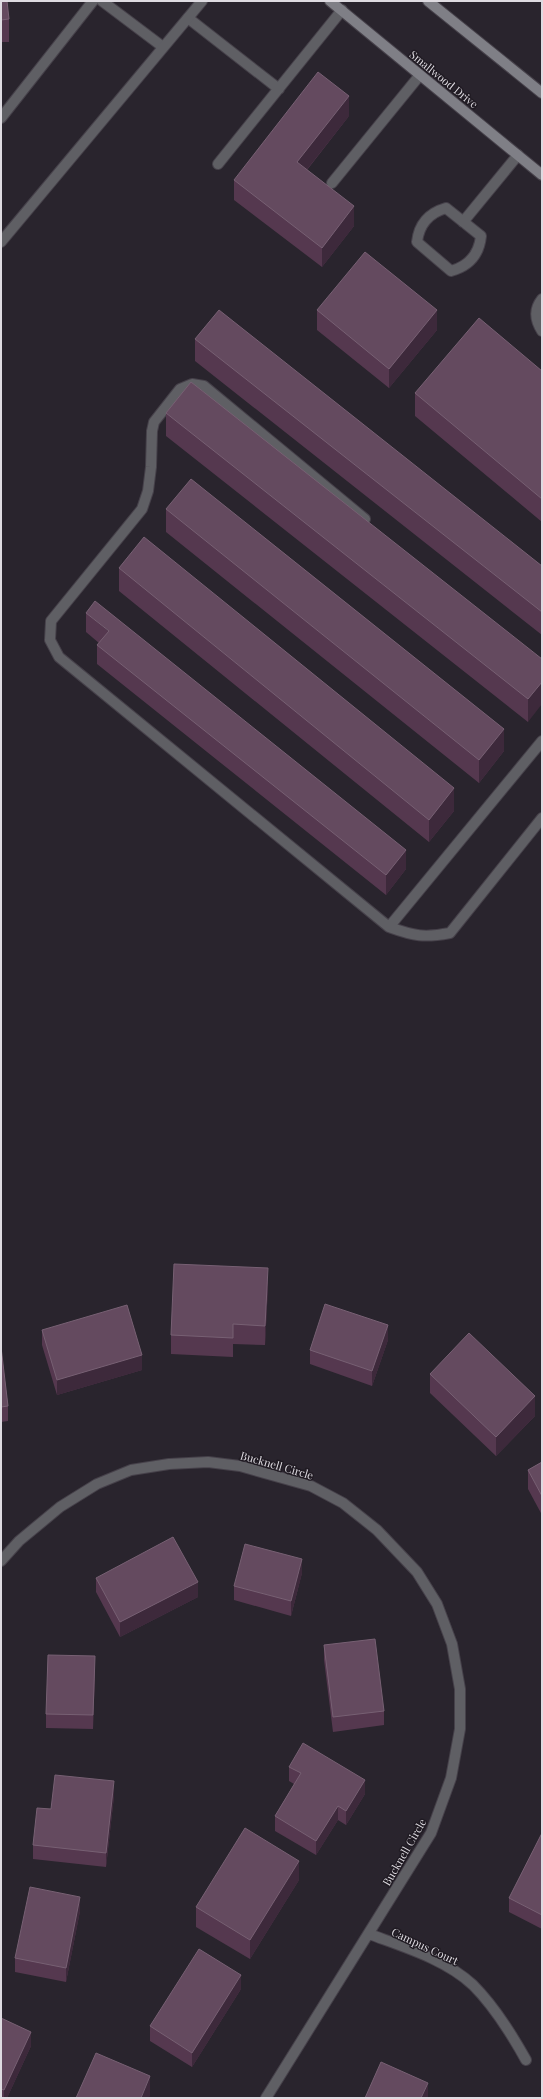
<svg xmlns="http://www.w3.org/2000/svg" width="543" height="2099" font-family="'Playfair Display',serif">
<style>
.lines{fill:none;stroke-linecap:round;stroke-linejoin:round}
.service-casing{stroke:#46414a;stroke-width:12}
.minor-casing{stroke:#46414a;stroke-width:12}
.secondary-casing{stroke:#46414a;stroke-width:12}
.service{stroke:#5f5f64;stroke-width:10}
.minor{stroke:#5f5f64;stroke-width:10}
.secondary{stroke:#7f7f86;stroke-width:10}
.wall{fill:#55384f}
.shaded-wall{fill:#3d293b}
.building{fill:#644a5f;stroke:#776073}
.labels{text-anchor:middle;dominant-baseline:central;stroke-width:3;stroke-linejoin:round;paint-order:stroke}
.street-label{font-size:11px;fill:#dedbe1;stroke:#201b23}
</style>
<rect width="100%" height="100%" fill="#29242d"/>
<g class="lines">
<defs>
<path id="service" d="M102 1 163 47
M188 18 279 89
M1 118 93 1
M218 164 342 10
M332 183 420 75
M446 208 481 236C479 255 469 266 451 271L417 242C419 224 429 213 446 208Z
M463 222 518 155
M542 299C534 309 535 320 542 331
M365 519 204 386 192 384 180 389 154 422 152 431 151 467 148 491 142 509 51 621 50 640 59 657 389 927 542 741
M389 927C414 936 424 938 450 933L542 818"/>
<path id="minor" d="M1 242 202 1
M1 1561 19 1541 60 1507 97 1484 131 1470 169 1464 208 1462 240 1466 311 1486 343 1503 377 1530 417 1572 437 1604 452 1644 460 1689V1729L451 1778 431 1833 266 2098
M369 1934C404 1947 445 1959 473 1985 495 2007 511 2033 526 2060"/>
<path id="secondary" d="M330 1 542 175
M428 1 542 93"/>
</defs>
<use href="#service" class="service-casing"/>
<use href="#minor" class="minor-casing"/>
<use href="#secondary" class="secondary-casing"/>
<use href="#service" class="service"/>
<use href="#minor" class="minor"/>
<use href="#secondary" class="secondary"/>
</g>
<path class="wall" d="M1 1 9 19V42H1Z
M349 116 307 170 354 226 322 267 234 200V180Z
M317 310 437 330 389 388 317 330Z
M195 339 542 566V635L195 361Z
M542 371V522L415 416V393Z
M166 413 542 659 528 722 166 436Z
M166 509 504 751 479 783 166 532Z
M119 568 454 811 429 842 119 591Z
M86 613 406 869 386 895 97 664V645L99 643 86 632Z
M268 1287 265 1345 233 1344V1357L171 1354V1335Z
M42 1330 142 1370 57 1395 42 1345Z
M388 1340 372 1386 310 1364V1350Z
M1 1347 8 1406V1421L1 1422Z
M430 1374 535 1416 496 1456 430 1393Z
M542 1462V1515L528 1489V1470Z
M302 1573 291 1616 234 1600V1586Z
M96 1578 198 1597 120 1637 96 1592Z
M324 1645 384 1711V1725L333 1732 324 1660Z
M95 1671 93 1729 46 1728V1714Z
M289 1767 365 1794 346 1825 338 1820 316 1855 275 1831V1816L294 1784 289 1781Z
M114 1796 106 1867 33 1859V1845L51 1809Z
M542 1833V1929L509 1912V1898Z
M299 1880 250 1959 196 1927V1907Z
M80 1911 66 1982 15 1972V1958Z
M241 1989 192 2067 150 2041V2026Z
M1 2018 31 2046 7 2098H1Z"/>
<path class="shaded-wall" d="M349 96V116L297 182V162Z
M354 206V226L322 267V248Z
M437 310V330L389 388V369Z
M542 682V704L528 722V699Z
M504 729V751L479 783V760Z
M454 788V811L429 842V820Z
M406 850V869L386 895V875Z
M268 1268V1287L265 1345V1326Z
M388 1325V1340L372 1386V1371Z
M142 1355V1370L57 1395V1380Z
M535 1396V1416L496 1456V1437Z
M302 1559V1573L291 1616V1601Z
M198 1582V1597L120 1637V1622Z
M95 1656V1671L93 1729V1715Z
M365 1780V1794L346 1825V1811Z
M114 1781V1796L106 1867V1853Z
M338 1806V1820L316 1855V1841Z
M299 1861V1880L250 1959V1940Z
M80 1897V1911L66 1982V1968Z
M241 1975V1989L192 2067V2053Z
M31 2032V2046L7 2098H4V2090Z
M150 2076V2096L149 2098H141Z
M428 2083V2098H421Z"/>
<path class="building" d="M1 1H7L9 19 1 20Z
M318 72 349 96 297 162 354 206 322 248 234 180Z
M365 252 437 310 389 369 317 310Z
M219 310 542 566V612L195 339Z
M479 318 542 371V499L415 393Z
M191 382 542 659V682L528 699 166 413Z
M191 479 504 729 479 760 166 509Z
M144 537 454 788 429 820 119 568Z
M95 601 406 850 386 875 97 645 109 631 86 613Z
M174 1264 268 1268 265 1326 233 1324V1338L171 1335Z
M325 1304 388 1325 372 1371 310 1350Z
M127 1305 142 1355 57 1380 42 1330Z
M469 1333 535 1396 496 1437 430 1374Z
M1 1347 8 1406 1 1407Z
M542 1462V1496L528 1470Z
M173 1537 198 1582 120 1622 96 1578Z
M245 1544 302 1559 291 1601 234 1586Z
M375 1639 384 1711 333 1717 324 1645Z
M48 1655 95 1656 93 1715 46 1714Z
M303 1743 365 1780 346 1811 338 1806 316 1841 275 1816 301 1773 289 1767Z
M55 1775 114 1781 106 1853 33 1845 37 1808 51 1809Z
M245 1828 299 1861 250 1940 196 1907Z
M542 1833V1915L509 1898Z
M30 1887 80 1897 66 1968 15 1958Z
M199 1949 241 1975 192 2053 150 2026Z
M1 2018 31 2032 4 2090 1 2089Z
M96 2053 150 2076 141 2098H76Z
M381 2062 428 2083 421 2098H365Z"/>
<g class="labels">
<g class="street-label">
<text transform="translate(444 79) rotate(39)">Smallwood Drive</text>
<text transform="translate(277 1465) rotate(16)">Bucknell Circle</text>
<text transform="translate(404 1852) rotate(-60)">Bucknell Circle</text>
<text transform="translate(425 1946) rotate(25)">Campus Court</text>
</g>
</g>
<rect width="543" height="2099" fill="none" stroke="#dedbe1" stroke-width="4"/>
</svg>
